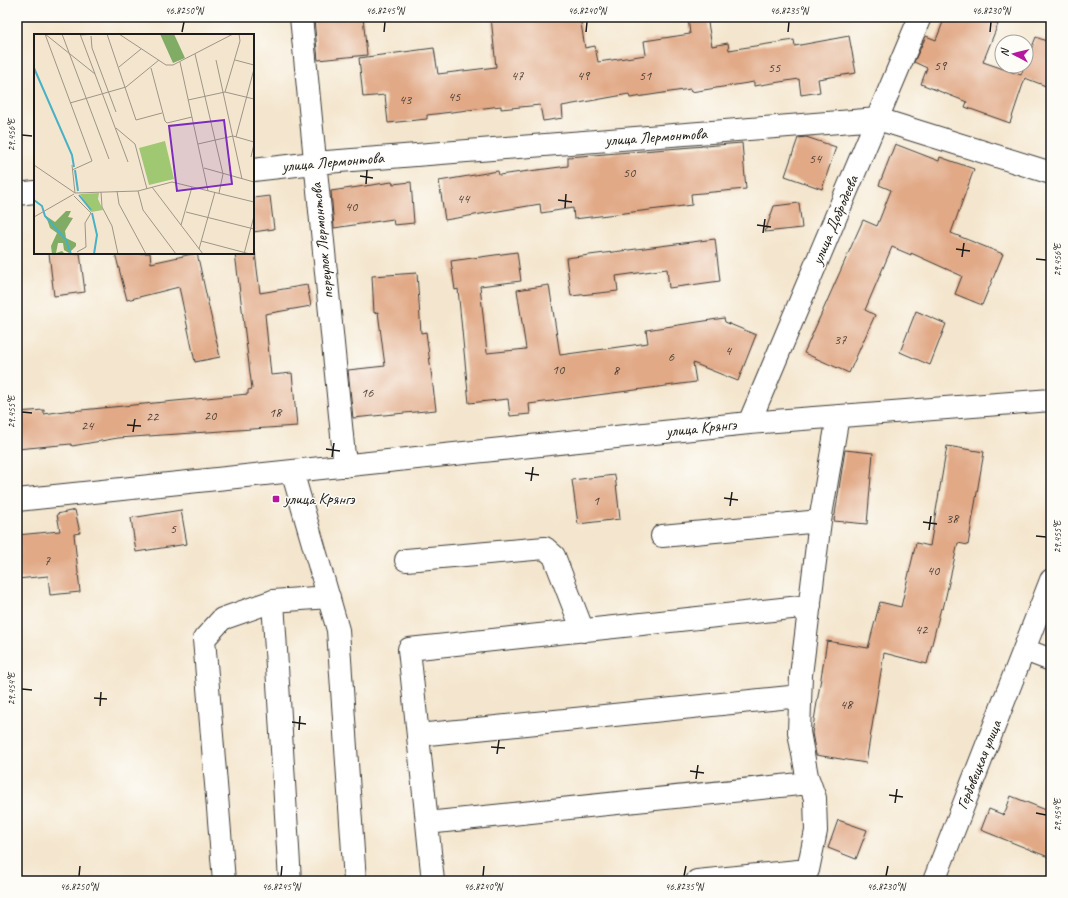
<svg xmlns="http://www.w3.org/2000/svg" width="1068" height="898" font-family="Caveat,sans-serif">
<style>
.building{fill:#e1a986}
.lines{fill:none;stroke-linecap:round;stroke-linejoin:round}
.minor-casing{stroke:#3c3a37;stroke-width:24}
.minor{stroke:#fff;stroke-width:22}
.ticks{fill:none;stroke:#1c1c1c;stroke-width:1.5}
.poi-dot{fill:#b5179e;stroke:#fdfcf7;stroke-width:1.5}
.labels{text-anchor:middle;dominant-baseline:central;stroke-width:3;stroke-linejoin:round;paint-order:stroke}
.number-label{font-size:14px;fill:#4d3f36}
.street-label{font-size:16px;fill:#1c1c1c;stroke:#fdfcf7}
.poi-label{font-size:16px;fill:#1c1c1c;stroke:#fdfcf7;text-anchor:start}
.inset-river{fill:none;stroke:#48b1c6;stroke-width:2}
.inset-road{fill:none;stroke:#9e9587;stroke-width:1}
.view{fill:#7b2cbf;fill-opacity:0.15;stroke:#7b2cbf;stroke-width:2}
.inset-edge{fill:none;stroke:#1c1c1c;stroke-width:2}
.neatline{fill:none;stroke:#1c1c1c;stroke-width:1.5}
.ticks-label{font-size:10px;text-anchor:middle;fill:#1c1c1c}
</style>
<rect width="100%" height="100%" fill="#fdfcf7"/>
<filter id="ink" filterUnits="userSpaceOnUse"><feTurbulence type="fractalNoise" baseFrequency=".025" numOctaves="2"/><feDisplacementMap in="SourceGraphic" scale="8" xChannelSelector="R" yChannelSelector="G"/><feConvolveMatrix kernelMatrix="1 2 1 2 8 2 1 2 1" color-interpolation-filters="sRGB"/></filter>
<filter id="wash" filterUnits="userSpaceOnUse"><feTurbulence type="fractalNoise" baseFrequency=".012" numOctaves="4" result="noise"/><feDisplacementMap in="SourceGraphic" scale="16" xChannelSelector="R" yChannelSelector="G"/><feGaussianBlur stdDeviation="0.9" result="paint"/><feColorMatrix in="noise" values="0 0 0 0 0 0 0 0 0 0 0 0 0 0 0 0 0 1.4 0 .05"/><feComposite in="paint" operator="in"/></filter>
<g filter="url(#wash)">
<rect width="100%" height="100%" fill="#f4e6ce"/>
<g id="blocks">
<path class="building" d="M333 17H363L367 55 318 60 314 19Z
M491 17H580L585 48 595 46 598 62 646 55 644 41 690 34 688 17H707L712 46 728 43 729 50 794 40 795 46 849 36 856 73 818 79 820 92 801 95 799 79 754 86V82L691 92 690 89 630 98 629 94 562 106 563 118 543 121 540 105 501 109V106L427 115V119L388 123 385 95 363 97 359 58 434 48 438 74 496 67Z
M945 17H981L998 24 983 62 1021 75 1024 66H1026V62L1036 37 1051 43V88L1025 78 1010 123 965 107 967 102 921 84 927 68 914 62 926 36 936 40Z
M806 137 836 147 822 189 785 176 798 138Z
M742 143 746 189 691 194 692 205 574 219 573 208 541 213 540 204 445 220 439 181 498 171 499 175 568 166V157Z
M895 144 939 161 940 157 974 169 951 233 1003 254 982 305 955 294 962 276 911 253V255L892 247 865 310 875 315 849 373 804 353 863 220 877 226 891 190 879 185Z
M392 182 393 184 411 182 414 223 394 225 393 219 334 228 331 191Z
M270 196 274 229 253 232V198Z
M799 203 802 228 765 232 774 206Z
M715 239 720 281 669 288 667 269 616 276 618 291 571 296 566 258Z
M517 252 521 281 480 286 487 353 526 349 517 290 549 285 560 355 648 343 646 330 724 318 725 322 756 335 738 381 693 363 696 382 529 404 530 414 510 416 508 399 469 403 458 289 455 290 451 261Z
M49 253H80L85 292 54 296Z
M115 253H150L151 263 197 253 220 357 195 362 179 287 127 300Z
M235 253H255L260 293 307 285 311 306 265 314 271 375 292 373 297 426 118 438 72 446 71 444 17 449V412L44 410V414L71 410V411L248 394V390L252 389Z
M417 273 421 333 426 332 436 410 353 418 348 370 385 366 378 312 374 313 372 276Z
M916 311 946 324 930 365 900 352Z
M947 446 984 452 968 545 958 543 943 609 941 608 927 664 884 653 866 763 816 755 812 733 827 641 868 648 880 602 901 607 916 543 930 546Z
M845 450 873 453 867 524 834 521Z
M615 475 620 519 578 524 572 480Z
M75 510 80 533 74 534 80 592 50 595 48 576 17 579V535L60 531 57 514Z
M181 510 187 544 136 552 131 518Z
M1011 796 1051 812V858L981 830 989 809 1004 815Z
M838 820 867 830 856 859 828 848Z"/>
</g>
</g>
<g filter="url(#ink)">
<use href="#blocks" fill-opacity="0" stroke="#3c3a37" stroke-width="1"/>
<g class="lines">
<defs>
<path id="minor" d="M301 17 345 466
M253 170 314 163 878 119 1051 173
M17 194 35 192
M749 423 920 17
M292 471 338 630 355 881
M17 500 749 423 1051 400
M662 536 820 521
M406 560 545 548 554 556 583 631
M273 601 290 881
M1025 650 1051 660
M418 735 800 696
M427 823 809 783
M224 881 204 639 222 619 273 601 329 597
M433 881 409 649 810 606
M697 881 808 870 816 831 815 798 807 776 799 732 801 675 820 521 838 416
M934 881 1051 580"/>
</defs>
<use href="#minor" class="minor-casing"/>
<use href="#minor" class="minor"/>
</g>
</g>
<path class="ticks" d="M182 32 184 22M384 32 385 22M586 32 587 22M788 32 789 22M990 32 991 22M22 135 32 136M360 176 373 178M366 184 367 170M558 200 572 202M565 208 566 194M757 225 771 227M763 233 765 219M956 249 970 251M962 257 964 243M1036 259 1046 260M22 412 32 413M127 425 141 426M133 432 135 419M326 449 340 451M332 457 334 443M525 473 539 475M531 481 533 467M724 498 738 500M730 506 732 492M923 522 937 524M929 530 931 516M1036 536 1046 537M22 689 32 690M94 698 107 699M100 706 101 692M292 722 306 724M299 730 300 716M491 747 505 748M497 754 499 740M690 771 704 773M696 779 698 765M889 795 903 797M895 803 897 789M1036 813 1046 815M79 876 80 866M281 876 282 866M483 876 484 866M684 876 686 866M886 876 888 866"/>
<rect class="poi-dot" x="272" y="495" width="8" height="8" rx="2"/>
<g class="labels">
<g class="number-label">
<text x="940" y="65">59</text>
<text x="774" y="67">55</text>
<text x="517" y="75">47</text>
<text x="583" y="75">49</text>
<text x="645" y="75">51</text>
<text x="454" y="96">45</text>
<text x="405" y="99">43</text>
<text x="815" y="158">54</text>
<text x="629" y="172">50</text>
<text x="463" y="198">44</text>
<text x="351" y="206">40</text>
<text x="840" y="339">37</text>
<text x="728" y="350">4</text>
<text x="671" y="356">6</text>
<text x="558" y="369">10</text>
<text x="616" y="370">8</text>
<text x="367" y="392">16</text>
<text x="275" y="412">18</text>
<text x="210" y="415">20</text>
<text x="152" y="416">22</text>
<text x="87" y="425">24</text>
<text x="596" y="500">1</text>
<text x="952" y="518">38</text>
<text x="173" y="528">5</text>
<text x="47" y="560">7</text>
<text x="933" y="570">40</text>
<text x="921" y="629">42</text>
<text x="846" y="704">48</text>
</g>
<g class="street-label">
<text transform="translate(656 137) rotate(-4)">улица Лермонтова</text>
<text transform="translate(333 162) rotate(-5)">улица Лермонтова</text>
<text transform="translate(835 220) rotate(-67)">улица Добродеева</text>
<text transform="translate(322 241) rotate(-96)">переулок Лермонтова</text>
<text transform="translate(701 428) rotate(-6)">улица Крянгэ</text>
<text transform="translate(979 765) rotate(-68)">Гербовецкая улица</text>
</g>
<g class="poi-label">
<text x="284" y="499">улица Крянгэ</text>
</g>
</g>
<g transform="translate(34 34)">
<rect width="220" height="220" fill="#f4e6ce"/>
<path d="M131 107 140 145 115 151 105 114ZM65 159 64 165 69 176 57 178 46 160Z" fill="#a0c873"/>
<path d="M126 0H140L151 24 139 29ZM32 177H37L34 183 39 184 31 197 32 204 42 209V212L35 219 30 216 29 209H24L22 219 28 217 30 219 18 220 17 212 23 199 16 194 12 182 21 188Z" fill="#80ac65"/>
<path class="inset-river" d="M0 34 38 121 40 133M41 136 44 157M45 161 57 176M0 166 8 172 11 182 32 206 37 220M58 179 63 201 60 220"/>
<path class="inset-road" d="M11 0 58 127 38 136M11 0 61 40M28 0 75 125M46 0 94 128M73 0 102 86 128 79M85 0 132 31H139L199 0M46 1 62 0M57 2 58 14 82 78M161 20 189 140 185 159M182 26 208 145M201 26 220 31M146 28 174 157M85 33 107 15M117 34 131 87 133 89 158 83M191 58 206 7 205 0M154 66 191 58 220 65M36 69 92 53 125 26M82 94 101 110 113 155M202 103 220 35M164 110 199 102 220 108M217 123 220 110M0 131 41 159 104 157 138 148 220 168M38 131 41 159M170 134 220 148M118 153 169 220M83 157 85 170 112 220M104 157 109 176 142 220M67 158 68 173 78 192 84 220M40 162 57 179 51 189 52 213 43 218M152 178 220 195M0 183 40 160M147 191 158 153M167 207 216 220M165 215 181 158M210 220 220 182"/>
<path class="view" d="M190 86 198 150 143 157 135 92Z"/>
<rect width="220" height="220" class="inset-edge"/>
</g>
<rect width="1068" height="898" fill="none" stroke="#fdfcf7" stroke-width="44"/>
<g transform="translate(1014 54) rotate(277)"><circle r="19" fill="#fdfcf7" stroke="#a3a29f"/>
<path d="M0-3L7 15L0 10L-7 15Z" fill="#b5179e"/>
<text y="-6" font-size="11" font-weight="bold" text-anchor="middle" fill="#1c1c1c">N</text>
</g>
<rect x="22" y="22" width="1024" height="854" class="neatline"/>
<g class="ticks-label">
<text x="184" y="14">46.8250°N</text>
<text x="385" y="14">46.8245°N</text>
<text x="587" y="14">46.8240°N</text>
<text x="789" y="14">46.8235°N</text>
<text x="991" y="14">46.8230°N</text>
<text transform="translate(11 135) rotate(-90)" y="4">29.456°E</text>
<text transform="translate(1057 260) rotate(-90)" y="4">29.456°E</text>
<text transform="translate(11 412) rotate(-90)" y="4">29.455°E</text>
<text transform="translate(1057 537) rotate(-90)" y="4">29.455°E</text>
<text transform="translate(11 689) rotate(-90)" y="4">29.454°E</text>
<text transform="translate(1057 815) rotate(-90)" y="4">29.454°E</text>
<text x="79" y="890">46.8250°N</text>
<text x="281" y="890">46.8245°N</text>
<text x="483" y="890">46.8240°N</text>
<text x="684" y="890">46.8235°N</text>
<text x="886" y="890">46.8230°N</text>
</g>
</svg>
